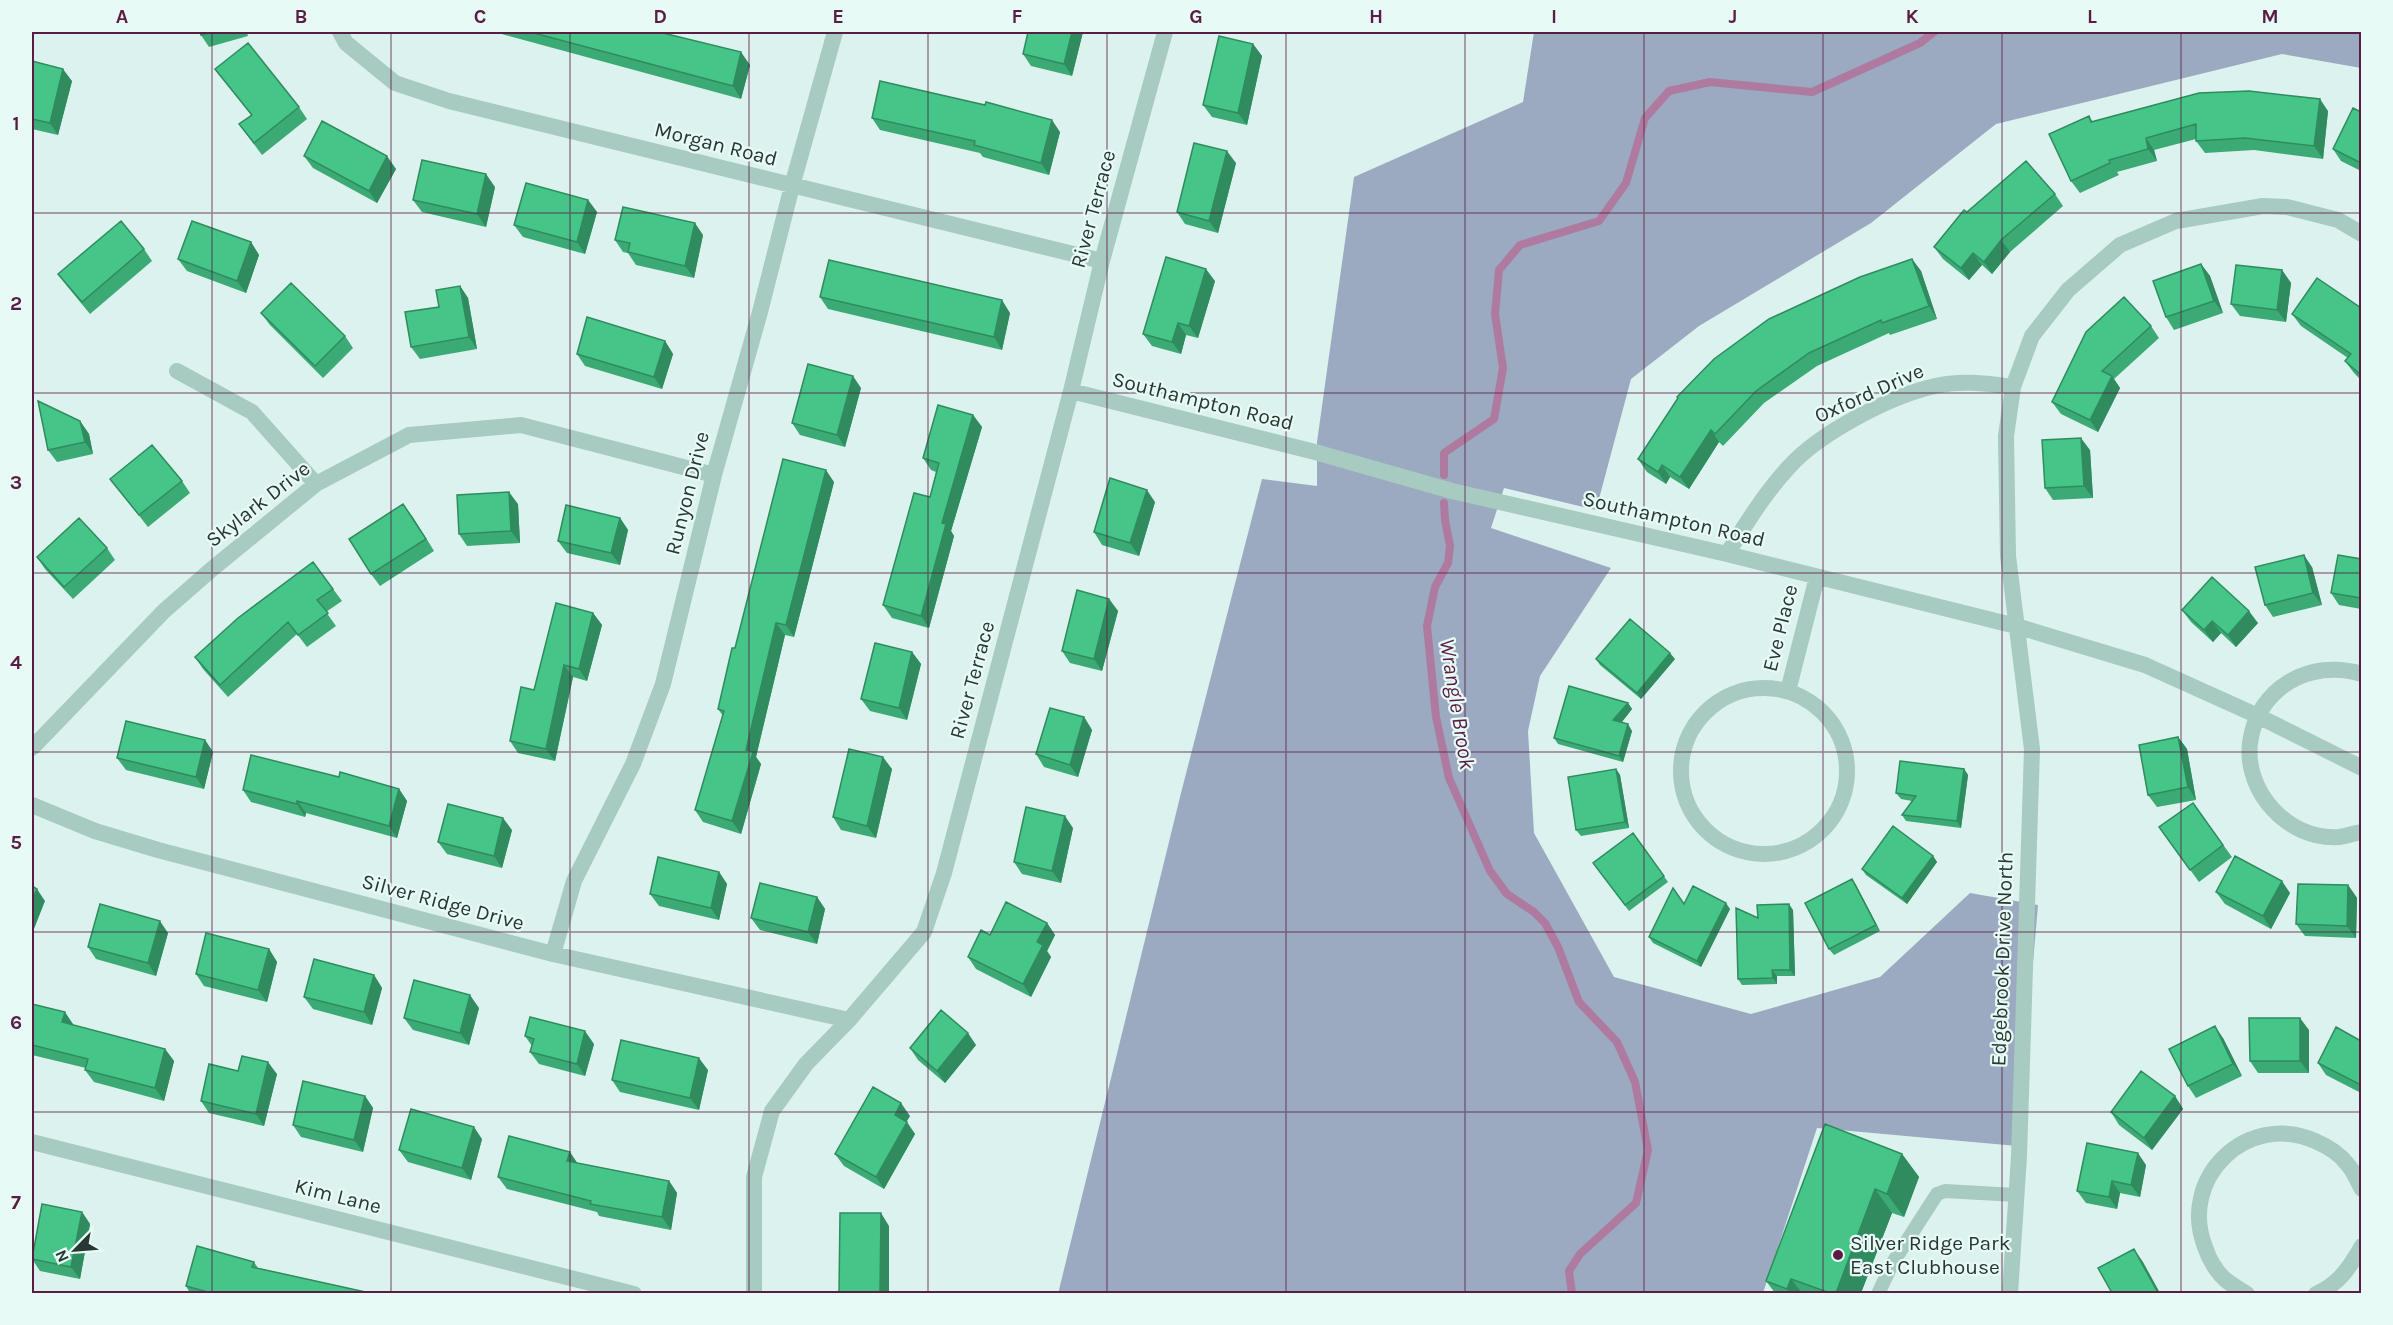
<svg xmlns="http://www.w3.org/2000/svg" width="2393" height="1325" font-family="Karla,sans-serif">
<style>
.green{fill:#9baac1}
.lines{fill:none;stroke-linecap:round;stroke-linejoin:round}
.stream{stroke:#af7a9f;stroke-width:8}
.service{stroke:#a7cac1;stroke-width:14}
.minor{stroke:#a7cac1;stroke-width:16}
.wall{fill:#3baa75}
.shaded-wall{fill:#308b5f}
.building{fill:#45c688;stroke:#308b5f;stroke-width:1.5}
.grid{fill:none;stroke:#591d44;stroke-width:1.5;stroke-opacity:0.55}
.poi-dot{fill:#591d44;stroke:#e8faf6;stroke-width:2}
.labels{text-anchor:middle;dominant-baseline:central;stroke-width:4.5;stroke-linejoin:round;paint-order:stroke}
.street-label{font-size:21px;fill:#283731;stroke:#e8faf6}
.poi-label{font-size:21px;fill:#283731;stroke:#e8faf6;text-anchor:start}
.water-label{font-size:22px;font-style:italic;fill:#591d44;stroke:#e8faf6}
.neatline{fill:none;stroke:#591d44;stroke-width:2}
.grid-label{font-size:20px;text-anchor:middle;font-weight:bold;fill:#591d44}
</style>
<rect width="100%" height="100%" fill="#dcf2ee"/>
<path class="green" d="M1534 32H2361V68L2282 54 1996 124 1871 223 1699 326 1631 379 1596 510 1504 488 1491 528 1611 568 1540 676 1528 731 1534 833 1614 977 1751 1014 1880 977 1970 893 2038 905 2017 1146 1817 1128 1763 1293 1058 1294 1181 793 1262 479 1317 486V442L1354 177 1523 102Z"/>
<g class="lines">
<path class="stream" d="M1444 475V453L1494 419 1503 368 1495 314 1499 270 1520 245 1599 221 1626 183 1645 118 1669 91 1710 82 1812 92 1920 43 1934 32
M1444 503 1445 520 1450 546 1448 563 1435 587 1427 626 1436 717 1449 778 1490 871 1507 894 1534 912 1545 923 1558 947 1579 1002 1617 1042 1635 1082 1648 1150 1636 1203 1580 1254 1569 1271 1572 1294"/>
<path class="service" d="M1878 1294 1892 1264 1937 1194 1945 1191 2016 1195"/>
<path class="minor" d="M340 32 346 43 395 83 449 101 1102 261
M177 371 252 412 316 484
M1071 391 1315 452 1452 491 1727 554 2016 626 2145 665 2258 716 2362 768
M1727 554C1746 524 1764 494 1788 468 1819 433 1893 394 1940 385 1964 380 1989 384 2013 387
M2362 674C2310 658 2257 688 2250 743 2244 792 2289 841 2339 837 2347 836 2354 833 2362 832
M1681 771a83 83 0 1 1 166 0a83 83 0 1 1-166 0Z
M1788 691 1817 577
M32 748 164 611 212 569 316 484 409 435 521 425 714 475
M32 805 95 831 158 850 553 954 849 1020
M553 954 574 881 633 764 663 684 714 475 760 312 792 186 835 32
M32 1142 634 1294
M754 1294V1177L772 1111 806 1064 849 1020 924 932 944 873 1071 391 1102 261 1165 32
M2010 1294 2019 1156 2032 749 2008 556 2006 436 2013 387 2032 336 2068 290 2120 245 2176 221 2263 206 2287 207 2338 220 2362 234
M2247 1294C2240 1289 2233 1286 2227 1281 2217 1273 2209 1259 2205 1247 2178 1178 2247 1111 2315 1141 2327 1146 2340 1154 2348 1165 2354 1171 2357 1181 2362 1189
M2316 1294C2339 1284 2350 1267 2362 1246"/>
</g>
<path class="wall" d="M200 32H247L248 36 209 47 201 35Z
M494 32H659L750 65 741 99Z
M1028 32H1083L1072 76 1031 66 1023 54Z
M1253 44 1262 56 1247 125 1212 117 1203 105Z
M32 63 72 81 58 135 32 129Z
M215 69 299 107 307 119 262 155 239 124 251 115Z
M2328 111 2323 159 2254 150 2205 153 2196 141V139L2154 150 2157 161 2117 172 2119 175 2080 193 2071 181 2089 116 2093 122Z
M2361 112V171L2341 161 2333 149Z
M872 118 1060 132 1049 175 983 157 980 153 880 130Z
M304 156 396 169 377 203 313 168Z
M1236 163 1218 233 1185 224 1177 212Z
M495 187 486 227 422 212 413 200Z
M2055 194 2063 206 2010 252 1992 274 1982 265 1969 280 1943 259 1934 247 1967 212Z
M588 200 597 212 585 254 523 237 514 225Z
M703 235 694 278 636 265 628 253 623 252 615 240Z
M251 242 259 255 246 293 187 271 178 259Z
M144 249 152 261 90 314 67 286 58 274Z
M1912 259 1921 271 1937 319 1890 335 1889 333 1817 366 1764 403 1723 446 1719 442 1689 489 1670 477 1666 484 1647 472 1638 459Z
M2201 264 2210 276 2223 313 2174 330 2166 317Z
M2282 270 2291 283 2286 322 2240 316 2231 304Z
M1215 281 1198 338 1186 335 1181 354 1152 346 1143 334Z
M460 286 468 298 477 349 420 359 411 347 439 307Z
M820 297 1010 313 1002 350 828 309Z
M2361 308V380L2354 373 2345 361 2348 358 2301 326 2292 314Z
M261 313 345 336 353 348 323 378 270 325Z
M2151 326 2159 338 2114 379 2120 388 2098 432 2061 414 2052 402Z
M665 341 673 354 662 389 585 366 577 354Z
M861 388 845 447 800 435 792 423Z
M973 415 982 427 951 531 954 536 929 628 892 618 883 605 930 497 936 472 931 470 923 458Z
M80 421 89 434 93 454 57 462 48 450Z
M2090 450 2093 498 2053 500 2045 488Z
M110 479 182 481 190 493 148 527Z
M834 482 794 637 785 635 756 757 761 764 741 834 703 822 695 810 723 716 718 709 735 648Z
M1155 502 1139 556 1102 545 1094 532Z
M518 504 520 543 467 546 459 534Z
M412 516 434 551 380 586 371 574Z
M620 518 628 530 620 565 567 553 558 541Z
M107 548 115 560 73 599 45 569 37 557Z
M2361 559V609L2339 605 2331 593Z
M313 562 342 601 326 612 336 626 307 647 297 634 228 697 203 669 195 657Z
M2312 567 2322 605 2273 617 2265 605Z
M1109 599 1118 611 1102 671 1070 663 1062 651Z
M2182 610 2258 623 2236 647 2221 633 2213 642 2191 622Z
M593 613 602 625 587 681 573 677 555 761 518 753 510 741 534 690Z
M912 652 921 664 907 720 870 711 861 699Z
M1596 659H1675L1641 699 1600 665Z
M1628 703 1632 709 1621 723 1632 731 1623 762 1558 744 1554 738Z
M1084 717 1092 730 1078 777 1044 767 1036 754Z
M2178 737 2187 749 2196 800 2157 807 2148 795Z
M205 740 213 752 204 789 126 770 117 758Z
M892 769 876 838 841 830 833 817Z
M1616 769 1620 775 1629 828 1581 836 1576 830Z
M1964 769 1968 775 1961 828 1906 821 1902 815 1912 801 1901 799 1896 793Z
M399 789 407 801 397 838 306 813 305 817 251 802 243 790Z
M2193 803 2232 857 2199 882 2159 827Z
M1073 828 1061 883 1022 874 1014 862Z
M512 830 502 868 447 854 438 842Z
M1633 833 1668 882 1629 911 1593 863Z
M1933 856 1937 862 1907 904 1866 875 1862 869Z
M719 872 727 884 719 920 659 906 650 894Z
M1852 879 1856 885 1880 931 1834 955 1829 949Z
M2348 885 2357 898 2356 938 2305 936 2296 924Z
M2216 892 2290 893 2271 929 2225 904Z
M817 897 825 909 817 944 760 930 751 918Z
M1684 904 1730 909 1701 967 1653 943 1649 937Z
M1793 910 1795 976H1777V984L1742 985 1738 979 1758 918Z
M1047 923 1055 935 1047 951 1051 957 1031 997 976 969 968 957 990 935Z
M168 933 156 976 96 959 88 947Z
M269 949 277 962 267 1002 204 986 196 974Z
M374 975 382 988 372 1025 313 1009 304 997Z
M32 1004 73 1024V1025L165 1049 174 1061 164 1101 94 1082 85 1070 86 1068 32 1055Z
M479 1008 469 1045 413 1030 404 1018Z
M2309 1030V1073H2258L2250 1061Z
M525 1036 594 1044 585 1076 539 1064 530 1052 532 1046Z
M2223 1038 2242 1076 2196 1098 2188 1086Z
M2361 1041V1093L2326 1075 2318 1063Z
M976 1045 945 1083 918 1060 910 1048Z
M708 1070 699 1110 620 1092 612 1080Z
M238 1071 277 1074 264 1126 209 1113 201 1101Z
M365 1096 373 1108 363 1152 301 1137 293 1125Z
M2175 1096 2183 1109 2152 1150 2119 1125 2111 1112Z
M910 1116 906 1122 915 1134 884 1189 844 1166 835 1154Z
M482 1139 471 1180 408 1162 399 1150Z
M1902 1154 1919 1177 1904 1217 1892 1213 1861 1293H1775L1766 1281Z
M577 1163 669 1181 677 1193 671 1230 599 1216 597 1212 507 1189 498 1177Z
M2146 1165 2140 1197 2120 1193 2117 1209 2086 1203 2077 1191Z
M82 1212 90 1224 80 1279 40 1271 32 1259Z
M254 1262 258 1268 370 1293H190L186 1286Z"/>
<path class="shaded-wall" d="M1072 32H1083L1072 76 1064 64Z
M1253 44 1262 56 1247 125 1238 113Z
M741 52 750 65 741 99 733 86Z
M63 69 72 81 58 135 50 123Z
M2320 99 2328 111 2323 159 2314 146Z
M1052 120 1060 132 1049 175 1041 163Z
M2146 138 2154 150 2157 161 2148 149Z
M1227 151 1236 163 1218 233 1209 221Z
M387 156 396 169 377 203 369 191Z
M486 174 495 187 486 227 477 214Z
M32 176 34 180 32 190Z
M588 200 597 212 585 254 577 242Z
M695 223 703 235 694 278 685 266Z
M2001 240 2010 252 1992 274 1984 262Z
M251 242 259 255 246 293 237 281Z
M1973 253 1982 265 1969 280 1961 268Z
M1912 259 1921 271 1937 319 1929 306Z
M2201 264 2210 276 2223 313 2214 301Z
M1206 269 1215 281 1198 338 1189 326Z
M2282 270 2291 283 2286 322 2277 310Z
M460 286 468 298 477 349 469 337Z
M1002 300 1010 313 1002 350 994 337Z
M1178 323 1186 335 1181 354 1172 342Z
M665 341 673 354 662 389 654 377Z
M853 376 861 388 845 447 837 435Z
M2112 376 2120 388 2098 432 2090 420Z
M973 415 982 427 951 531 954 536 929 628 921 616 942 523Z
M80 421 89 434 93 454 85 442Z
M1711 430 1719 442 1689 489 1680 477Z
M2081 438 2090 450 2093 498 2084 486Z
M1662 465 1670 477 1666 484 1658 472Z
M826 470 834 482 794 637 786 625Z
M1147 490 1155 502 1139 556 1130 543Z
M509 492 518 504 520 543 511 531Z
M403 504 412 516 434 551 426 539Z
M620 518 628 530 620 565 611 553Z
M2304 555 2312 567 2322 605 2313 593Z
M1109 599 1118 611 1102 671 1094 659Z
M2249 611 2258 623 2236 647 2228 635Z
M593 613 602 625 587 681 579 669Z
M2212 621 2221 633 2213 642 2204 630Z
M776 623 785 635 756 757 761 764 741 834 732 821 746 750Z
M912 652 921 664 907 720 899 708Z
M1670 653 1675 659 1641 699 1637 693Z
M564 665 573 677 555 761 546 749Z
M1628 703 1632 709 1618 727 1613 720Z
M1084 717 1092 730 1078 777 1070 765Z
M1628 724 1632 731 1623 762 1619 756Z
M2178 737 2187 749 2196 800 2188 787Z
M205 740 213 752 204 789 196 777Z
M883 757 892 769 876 838 867 826Z
M1616 769 1620 775 1629 828 1625 822Z
M1964 769 1968 775 1961 828 1957 821Z
M399 789 407 801 397 838 389 826Z
M297 801 306 813 305 817 297 804Z
M1065 816 1073 828 1061 883 1052 871Z
M503 818 512 830 502 868 494 856Z
M1933 856 1937 862 1907 904 1902 898Z
M719 872 727 884 719 920 711 908Z
M1852 879 1856 885 1880 931 1876 925Z
M2282 881 2290 893 2271 929 2263 916Z
M2348 885 2357 898 2356 938 2347 926Z
M37 889 45 901 32 934V901Z
M817 897 825 909 817 944 808 932Z
M1726 903 1730 909 1701 967 1697 961Z
M1789 904 1793 910 1795 976 1790 970Z
M160 921 168 933 156 976 148 963Z
M1047 923 1055 935 1047 951 1051 957 1031 997 1023 984 1037 942Z
M269 949 277 962 267 1002 258 990Z
M1772 970 1777 976V984L1773 978Z
M374 975 382 988 372 1025 364 1012Z
M470 995 479 1008 469 1045 460 1033Z
M65 1012 73 1024 71 1035 62 1022Z
M2300 1018 2309 1030V1073L2300 1061Z
M2215 1026 2223 1038 2242 1076 2233 1064Z
M585 1031 594 1044 585 1076 577 1064Z
M968 1033 976 1045 945 1083 937 1071Z
M165 1049 174 1061 164 1101 155 1088Z
M699 1058 708 1070 699 1110 690 1098Z
M268 1062 277 1074 264 1126 256 1114Z
M365 1096 373 1108 363 1152 354 1140Z
M2175 1096 2183 1109 2152 1150 2144 1138Z
M901 1103 910 1116 903 1127 895 1115Z
M907 1122 915 1134 884 1189 876 1177Z
M474 1127 482 1139 471 1180 462 1168Z
M570 1152 578 1164 567 1161Z
M2138 1153 2146 1165 2140 1197 2131 1185Z
M1902 1154 1919 1177 1904 1217 1887 1194Z
M669 1181 677 1193 671 1230 662 1217Z
M2112 1181 2120 1193 2117 1209 2109 1197Z
M1875 1189 1892 1213 1861 1293H1836Z
M82 1212 90 1224 80 1279 71 1267Z
M881 1213 889 1226V1293H880Z
M2134 1249 2143 1262 2160 1293H2158Z
M1791 1279 1802 1293H1790L1787 1289Z"/>
<path class="building" d="M200 32H211L201 35Z
M530 32H659L741 52 733 86Z
M1028 32H1072L1064 64 1023 54Z
M1219 36 1253 44 1238 113 1203 105Z
M248 43 299 107 254 143 239 124 252 115 215 69Z
M32 61 63 69 50 123 32 119Z
M880 81 985 105 986 102 1052 120 1041 163 974 145 975 141 872 118Z
M2249 91 2320 99 2314 146 2245 138 2196 141V124L2146 138 2148 149 2109 160 2110 163 2071 181 2049 134 2089 116 2091 122 2199 93Z
M2353 108 2361 112V163L2333 149Z
M322 121 387 156 369 191 304 156Z
M1194 143 1227 151 1209 221 1177 212Z
M422 160 486 174 477 214 413 200Z
M2026 161 2055 194 2001 240 1984 262 1973 253 1961 268 1934 247 1964 210 1967 212Z
M526 183 588 200 577 242 514 225Z
M623 207 695 223 685 266 628 252 630 243 615 240Z
M121 221 144 249 82 302 58 274Z
M192 221 251 242 237 281 178 259Z
M1166 257 1206 269 1189 326 1178 323 1172 342 1143 334Z
M1912 259 1929 306 1882 323 1881 320 1809 353 1756 391 1715 434 1711 430 1680 477 1662 465 1658 472 1638 459 1678 398 1677 397 1714 359 1769 319 1860 277Z
M829 260 1002 300 994 337 820 297Z
M2201 264 2214 301 2166 317 2153 281Z
M2236 265 2282 270 2277 310 2231 304Z
M2317 278 2361 308V375L2345 361 2351 354 2292 314Z
M291 283 345 336 315 366 261 313Z
M460 286 469 337 411 347 405 312 439 307 436 290Z
M2124 297 2151 326 2102 371 2112 376 2090 420 2052 402 2086 332Z
M587 317 665 341 654 377 577 354Z
M808 364 853 376 837 435 792 423Z
M38 401 80 421 85 442 48 450Z
M938 405 973 415 942 523 946 524 921 616 883 605 914 493 930 497 939 463 923 458Z
M2081 438 2084 486 2045 488 2042 440Z
M152 445 182 481 139 515 110 479Z
M783 459 826 470 786 625 776 623 746 750 753 752 732 821 695 810 724 711 718 709 732 648H735Z
M1110 478 1147 490 1130 543 1094 532Z
M509 492 511 531 459 534 457 495Z
M403 504 426 539 371 574 349 539Z
M566 505 620 518 611 553 558 541Z
M79 518 107 548 64 587 37 557Z
M2304 555 2313 593 2265 605 2255 567Z
M2338 555 2361 559V598L2331 593Z
M313 562 333 589 317 600 328 613 298 635 288 622 220 685 195 657 238 618Z
M2212 577 2249 611 2228 635 2212 621 2204 630 2182 610Z
M1077 590 1109 599 1094 659 1062 651Z
M556 603 593 613 579 669 564 665 546 749 510 741 521 687 534 690Z
M1630 619 1670 653 1637 693 1596 659Z
M875 643 912 652 899 708 861 699Z
M1569 686 1628 703 1613 720 1628 724 1619 756 1554 738Z
M1050 708 1084 717 1070 765 1036 754Z
M126 721 205 740 196 777 117 758Z
M2178 737 2188 787 2148 795 2139 745Z
M849 749 883 757 867 826 833 817Z
M251 755 339 777 340 772 399 789 389 826 297 801V804L243 790Z
M1900 761 1964 769 1957 821 1902 815 1916 796 1896 793Z
M1616 769 1625 822 1576 830 1568 777Z
M2193 803 2223 845 2190 870 2159 827Z
M448 804 503 818 494 856 438 842Z
M1026 807 1065 816 1052 871 1014 862Z
M1893 826 1933 856 1902 898 1862 869Z
M1633 833 1664 876 1625 905 1593 863Z
M2235 856 2282 881 2263 916 2216 892Z
M658 857 719 872 711 908 650 894Z
M1852 879 1876 925 1829 949 1805 903Z
M760 883 817 897 808 932 751 918Z
M2298 884 2348 885 2347 926 2296 924Z
M32 886 37 889 32 901Z
M1693 886 1726 903 1697 961 1649 937 1673 888 1684 904Z
M1006 902 1047 923 1037 942 1043 945 1023 984 968 957 981 930 990 935Z
M100 904 160 921 148 963 88 947Z
M1789 904 1790 970H1772L1773 978 1738 979 1736 908 1758 918 1757 905Z
M206 933 269 949 258 990 196 974Z
M314 959 374 975 364 1012 304 997Z
M414 980 470 995 460 1033 404 1018Z
M32 1004 65 1012 62 1022 165 1049 155 1088 85 1070 88 1059 32 1045Z
M941 1010 968 1033 937 1071 910 1048Z
M530 1017 585 1031 577 1064 530 1052 534 1039 525 1036Z
M2249 1018H2300V1061H2250Z
M2215 1026 2233 1064 2188 1086 2169 1049Z
M2336 1027 2361 1041V1085L2318 1063Z
M621 1040 699 1058 690 1098 612 1080Z
M242 1056 268 1062 256 1114 201 1101 209 1064 238 1071Z
M2141 1071 2175 1096 2144 1138 2111 1112Z
M303 1081 365 1096 354 1140 293 1125Z
M873 1087 901 1103 895 1115 907 1122 876 1177 835 1154Z
M411 1109 474 1127 462 1168 399 1150Z
M1825 1124 1902 1154 1887 1194 1875 1189 1836 1293H1830L1791 1279 1787 1289 1766 1281Z
M509 1136 570 1152 567 1161 669 1181 662 1217 590 1204 591 1201 498 1177Z
M2087 1143 2138 1153 2131 1185 2112 1181 2109 1197 2077 1191Z
M42 1204 82 1212 71 1267 32 1259Z
M840 1213H881L880 1293H839Z
M197 1246 254 1262 252 1267 370 1293H211L186 1286Z
M2134 1249 2158 1293H2112L2098 1268Z"/>
<path class="grid" d="M212 32V1294M391 32V1294M570 32V1294M749 32V1294M928 32V1294M1107 32V1294M1286 32V1294M1465 32V1294M1644 32V1294M1823 32V1294M2002 32V1294M2181 32V1294M32 213H2362M32 393H2362M32 573H2362M32 752H2362M32 932H2362M32 1112H2362"/>
<circle class="poi-dot" cx="1838" cy="1255" r="6"/>
<g class="labels">
<g class="street-label">
<text transform="translate(716 144) rotate(14)">Morgan Road</text>
<text transform="translate(1093 209) rotate(-75)">River Terrace</text>
<text transform="translate(1869 393) rotate(-24)">Oxford Drive</text>
<text transform="translate(1203 401) rotate(14)">Southampton Road</text>
<text transform="translate(687 493) rotate(-76)">Runyon Drive</text>
<text transform="translate(258 504) rotate(-38)">Skylark Drive</text>
<text transform="translate(1674 519) rotate(13)">Southampton Road</text>
<text transform="translate(1780 628) rotate(-76)">Eve Place</text>
<text transform="translate(972 680) rotate(-75)">River Terrace</text>
<text transform="translate(443 902) rotate(15)">Silver Ridge Drive</text>
<text transform="translate(2002 959) rotate(-88)">Edgebrook Drive North</text>
<text transform="translate(338 1196) rotate(14)">Kim Lane</text>
</g>
<g class="poi-label">
<text x="1850" y="1243">Silver Ridge Park<tspan x="1850" dy="24">East Clubhouse</tspan></text>
</g>
<g class="water-label">
<text transform="translate(1457 704) rotate(81)">Wrangle Brook</text>
</g>
</g>
<rect width="2393" height="1325" fill="none" stroke="#e8faf6" stroke-width="66"/>
<g transform="translate(75 1250) rotate(245)" stroke="#e8faf6" stroke-width="4.5" paint-order="stroke">
<path d="M0-4.5L10 22L0 15L-10 22Z" fill="#283731"/>
<text y="-9" font-size="16" font-weight="bold" text-anchor="middle" fill="#283731">N</text>
</g>
<rect x="33" y="33" width="2327" height="1259" class="neatline"/>
<g class="grid-label">
<text x="122" y="23">A</text>
<text x="301" y="23">B</text>
<text x="480" y="23">C</text>
<text x="660" y="23">D</text>
<text x="838" y="23">E</text>
<text x="1017" y="23">F</text>
<text x="1196" y="23">G</text>
<text x="1376" y="23">H</text>
<text x="1554" y="23">I</text>
<text x="1733" y="23">J</text>
<text x="1912" y="23">K</text>
<text x="2092" y="23">L</text>
<text x="2270" y="23">M</text>
<text x="16" y="130">1</text>
<text x="16" y="310">2</text>
<text x="16" y="489">3</text>
<text x="16" y="669">4</text>
<text x="16" y="849">5</text>
<text x="16" y="1029">6</text>
<text x="16" y="1209">7</text>
</g>
</svg>
